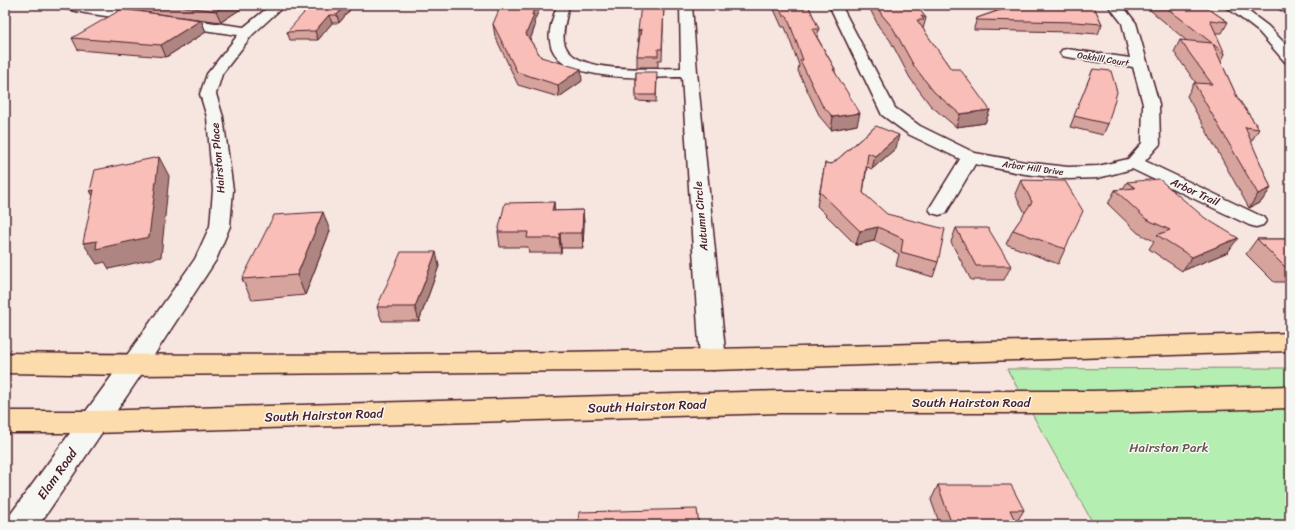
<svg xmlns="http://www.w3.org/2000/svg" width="1295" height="530" font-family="Sriracha,sans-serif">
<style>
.green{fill:#b5eeb1;stroke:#80866e}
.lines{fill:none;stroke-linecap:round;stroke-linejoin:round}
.street-casing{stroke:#4a1f2b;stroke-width:3}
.primary-casing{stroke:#4a1f2b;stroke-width:3}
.street{fill:#f6f6f2;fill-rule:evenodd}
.primary{fill:#fcdcac;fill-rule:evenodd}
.wall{fill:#d6a39d;stroke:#4a1f2b}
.shaded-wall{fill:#ae8580;stroke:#4a1f2b}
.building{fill:#f9beb7;stroke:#4a1f2b}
.labels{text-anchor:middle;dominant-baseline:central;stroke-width:3;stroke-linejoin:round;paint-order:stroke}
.far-street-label{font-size:9px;fill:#4a1f2b;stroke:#f6f6f2}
.street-label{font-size:11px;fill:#4a1f2b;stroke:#f6f6f2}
.near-street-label{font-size:13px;fill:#4a1f2b;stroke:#f6f6f2}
.near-park-label{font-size:13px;fill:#65534c;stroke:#f6f6f2}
</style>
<rect width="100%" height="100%" fill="#f7e5e0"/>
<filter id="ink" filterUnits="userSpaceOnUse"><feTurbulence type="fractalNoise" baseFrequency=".025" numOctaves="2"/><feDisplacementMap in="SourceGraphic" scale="8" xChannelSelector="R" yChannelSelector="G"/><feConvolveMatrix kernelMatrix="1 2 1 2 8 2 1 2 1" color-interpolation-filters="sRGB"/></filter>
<g filter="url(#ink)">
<path class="green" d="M1290 368V525H1094L1007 369Z"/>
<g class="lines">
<defs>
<path id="street" d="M62 5H85L244 27 271 5H285L252 35 222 74 216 94 223 117 233 190 230 226 216 260 143 372 39 525H5L10 515 125 358 195 259 210 226 213 190 207 117 200 94 207 74 238 35 85 13 63 8Z
M557 5H569C567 16 562 30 564 42 571 76 655 68 681 68L680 5H692L697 72 726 360 722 367 713 370 704 367 700 360 682 77C650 77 555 85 550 41 548 29 554 16 557 5Z
M829 5H841L895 108 920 126 975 153 1025 162 1068 167 1098 166 1128 159 1142 143 1143 104 1133 67 1067 57 1062 56 1060 53 1062 50 1067 49 1130 58 1122 23 1108 5H1122L1136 23 1159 104 1160 144 1145 161 1263 217 1266 221 1263 225 1256 227 1249 225 1132 169 1098 178 1068 179 1025 174 975 164 946 213 939 215 932 213 929 209 960 159 908 134 882 115Z
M1224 5H1239L1244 8 1268 26 1290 49V63L1285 62 1259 32Z"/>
<path id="primary" d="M1290 333V351L713 370 134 375 5 373V353C433 360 862 346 1290 333Z
M1290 386V408L1093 413H779L94 433H5V411H94L779 391H1093Z"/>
</defs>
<use href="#street" class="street-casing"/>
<use href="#primary" class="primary-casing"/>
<use href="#street" class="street"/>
<use href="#primary" class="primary"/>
</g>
<path class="wall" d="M140 5H244V7L221 22 143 12Z
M354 5 339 23H332L318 40H290L287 32Z
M664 5 662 60H658V67H637V56L639 41 638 42Z
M772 5H808L819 29 817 37 835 69V72L857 125 831 130 820 117 798 71 799 65 785 27H782Z
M868 5H916L926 18 923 29 951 69 990 110 985 123 956 127 930 105 910 78 890 40 879 27Z
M981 5H1093L1102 24 1098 34 1071 32 974 30V28L977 18 997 11Z
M1144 5H1203L1228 22 1222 33H1215L1225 54 1221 62 1237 97 1259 129 1251 142 1271 188 1261 202 1249 208 1187 96 1194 83H1196L1174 52 1180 40 1187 41Z
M1271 5H1290V16Z
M201 20 206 32 166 57 78 50 72 38Z
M534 22 535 26 530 40 541 57 582 81 559 97 518 85 495 36 493 24Z
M1093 69 1108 124 1103 135 1070 127Z
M636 72 657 79 656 102 636 101Z
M876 126 896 148 872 169 867 167 863 193 938 262 933 277 896 266 899 254 874 241 856 245 817 206 825 163 832 164Z
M1021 180 1065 249 1058 264 1006 244 1013 230 1025 213 1015 194Z
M1127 182 1228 252 1182 271 1149 249 1154 241 1138 233 1108 204 1115 190 1123 189Z
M554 202V211L583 210 584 224 583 248H561V253H529L528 247H500L498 232Z
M956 228 1011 266 1004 280H971L951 242Z
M330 231 305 295 252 300 242 279Z
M1257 239H1290V282H1274L1246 254Z
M439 266 419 321H382L377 307Z
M938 485 1024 510 1016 523 1017 525H940L931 500Z"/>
<path class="shaded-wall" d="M226 5H244V7L221 22 216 11Z
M345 5H354L339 23 337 15Z
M535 5H541L534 22 535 26 528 46 526 34 532 15Z
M329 15 332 23 318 40 315 31Z
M201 20 206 32 166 57 161 45Z
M641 29V40L638 42V31Z
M581 69 582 81 559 97 558 85Z
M990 110 985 123 956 127 960 114Z
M860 113 857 125 831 130 833 117Z
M899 135 896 148 872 169 875 156Z
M159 157 169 176 161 257 109 269 105 262 97 264 83 243 97 241Z
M1271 188 1261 202 1249 208 1258 194Z
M94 190 102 211 90 191Z
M554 202 555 216 552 211Z
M583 210 584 224 583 248 582 233Z
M323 212 330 231 305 295 297 275Z
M878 227 874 241 856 245 860 231Z
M560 233 561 248V253L559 238Z
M1238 238 1228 252 1182 271 1192 257Z
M436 252 439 266 419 321 415 307Z"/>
<path class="building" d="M172 5H226L216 11Z
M311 5H345L337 15H329L315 31 287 32Z
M501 5H535L532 15H534L526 34 541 57 581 69 558 85 517 72 493 24Z
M641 5H664L662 49H658V56H637L641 29 638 31Z
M778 5H808L819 29H812L835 69H833L860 113 833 117 822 105 800 60H803L787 16H783Z
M876 5H916L926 18 921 16 924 20H917L951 69H960L990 110 960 114 934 92 914 66 893 28 882 15Z
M1010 5H1093L1102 24 1075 22 977 20V18L1012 6Z
M1163 5H1203L1228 22 1210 20 1225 54 1213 44 1237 97 1259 129 1245 127 1271 188 1258 194 1194 83 1212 84 1180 40 1212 43Z
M122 9 201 20 161 45 72 38Z
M1093 69 1111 71 1117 92 1108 124 1074 116Z
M636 72H657L656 95H636Z
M876 126 899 135 875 156 868 153 863 193 887 214 945 229 938 262 901 252 903 239 878 227 860 231 820 192 825 163 832 164Z
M159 157 149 237 96 249 97 241 83 243 94 190 90 191 95 170Z
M1159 179 1205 218 1238 238 1192 257 1157 235 1170 230 1146 219 1115 190 1135 188 1127 182Z
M1021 180 1065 181 1083 211 1065 249 1013 230 1032 202Z
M554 202 552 211 583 210 582 233H560L559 238H527L528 232H498L505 203Z
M323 212 297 275 242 279 274 215Z
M956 228H988L1011 266H976Z
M1257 239H1290V267H1285Z
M401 252H436L415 307H377Z
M938 485H1011L1024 510H1010L1017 525H952Z
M697 509 699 525H578L579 512Z"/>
</g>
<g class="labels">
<g class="far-street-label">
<text transform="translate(1103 59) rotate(9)">Oakhill Court</text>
<text transform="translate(1033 168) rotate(8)">Arbor Hill Drive</text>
</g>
<g class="street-label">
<text transform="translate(218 158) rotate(-95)">Hairston Place</text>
<text transform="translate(1195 192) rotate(25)">Arbor Trail</text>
<text transform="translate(701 216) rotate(-95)">Autumn Circle</text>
</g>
<g class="near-street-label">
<text x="971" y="402">South Hairston Road</text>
<text transform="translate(647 406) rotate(-2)">South Hairston Road</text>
<text transform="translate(324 415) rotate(-2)">South Hairston Road</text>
<text transform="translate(57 474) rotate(-55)">Elam Road</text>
</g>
<g class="near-park-label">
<text x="1169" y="447">Hairston Park</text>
</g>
</g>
<rect width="1295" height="530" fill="none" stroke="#f6f6f2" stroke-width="20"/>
<rect x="10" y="10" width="1275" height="510" fill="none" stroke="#4a1f2b" stroke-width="1.5" filter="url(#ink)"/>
</svg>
